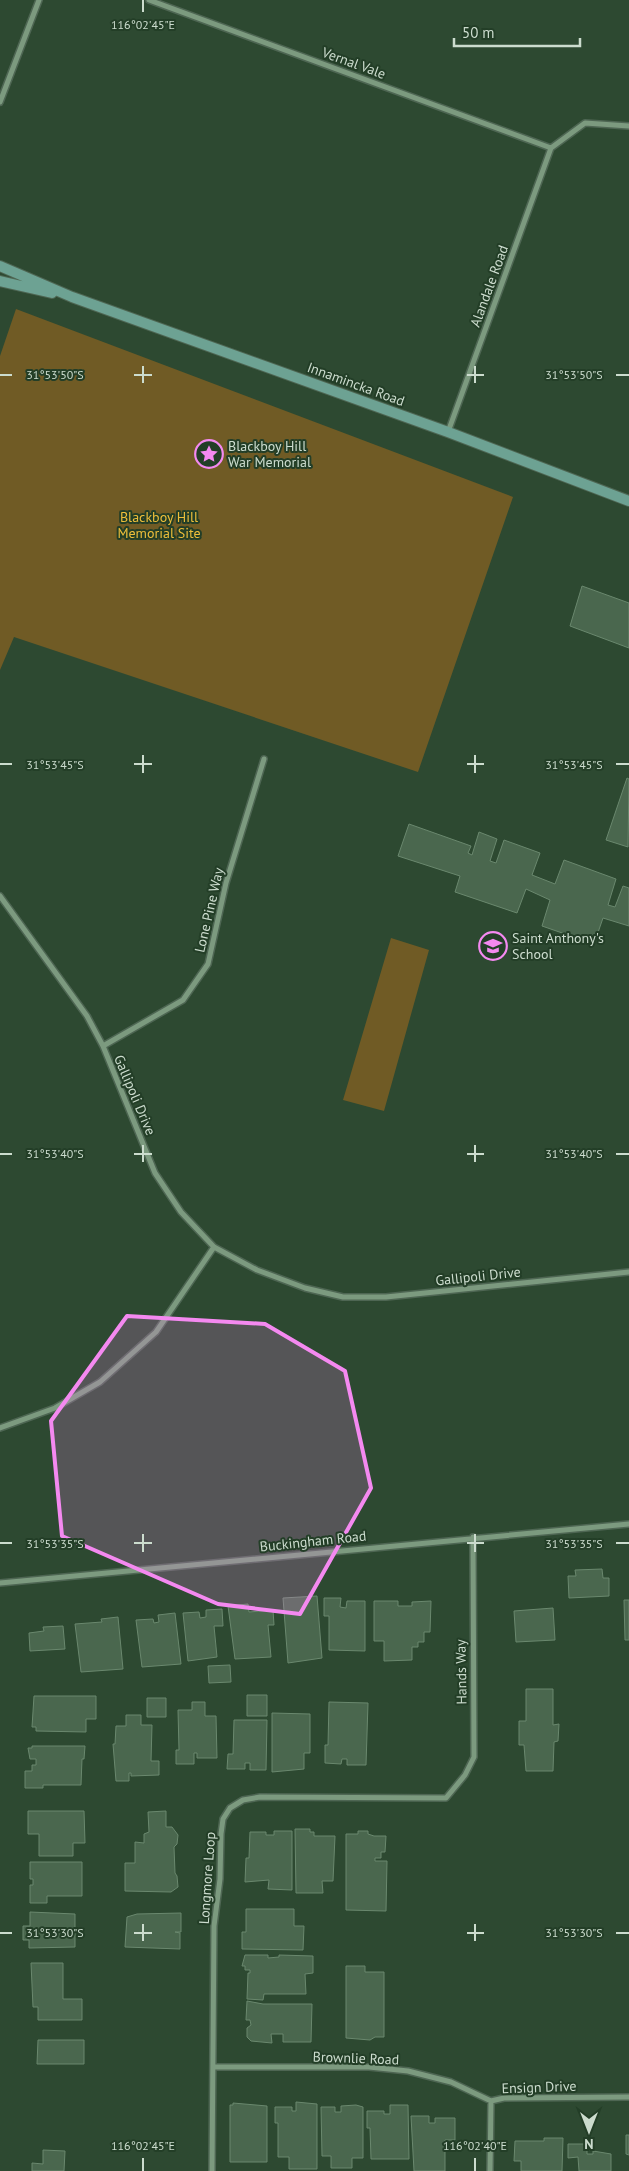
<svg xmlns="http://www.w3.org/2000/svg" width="629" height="2171" font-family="'PT Sans',sans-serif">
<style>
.green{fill:#705b25}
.building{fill:#4a674e;stroke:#6a886e}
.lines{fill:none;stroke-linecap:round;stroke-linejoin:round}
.street-casing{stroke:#4e6653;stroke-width:8}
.secondary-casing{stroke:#4e6653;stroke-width:12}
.street{stroke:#7c9a7f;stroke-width:5}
.secondary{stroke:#6da293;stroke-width:10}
.marked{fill:#f489f0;fill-opacity:0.2;stroke:#f489f0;stroke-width:4;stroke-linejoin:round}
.ticks{fill:none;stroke:#ccdcce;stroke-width:2}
.labels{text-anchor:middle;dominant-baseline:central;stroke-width:4;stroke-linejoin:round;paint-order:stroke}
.street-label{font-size:14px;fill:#ccdcce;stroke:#233e27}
.poi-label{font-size:14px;fill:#ccdcce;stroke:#233e27;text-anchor:start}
.park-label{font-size:14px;fill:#edbe3a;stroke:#233e27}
.ticks-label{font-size:12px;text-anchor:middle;fill:#ccdcce;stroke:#233e27;stroke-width:4;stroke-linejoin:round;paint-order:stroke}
</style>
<rect width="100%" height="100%" fill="#2d4931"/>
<path class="green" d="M16 309 513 497 418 772 14 637 0 670V356Z
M391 938 429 950 384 1111 343 1100Z"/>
<path class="building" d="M582 586 629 603V648L570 626Z
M627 778 629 779 628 847 606 840Z
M409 824 471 846 468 853 472 855 479 832 497 839 490 861 496 863 504 840 540 853 532 875 555 884 564 860 616 879 608 905 615 907 623 886 629 888V926L603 918 594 944 542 926 550 900 526 889 517 913 455 892 460 876 398 856Z
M602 1569 603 1578H609V1596L569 1598 568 1576H576L575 1570Z
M317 1596 322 1658 288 1663 283 1598Z
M324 1598H341L340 1607 346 1608 347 1601H365V1651L329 1650V1616H324Z
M624 1600H629V1640H625Z
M374 1601H398V1606H412V1602L431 1601 430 1632H424V1642H418V1647H412V1660L384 1661V1641H374Z
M248 1604 249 1612 273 1610 274 1625H268L271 1657 235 1659 228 1606Z
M553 1608 555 1640 516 1642 514 1611Z
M222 1609 223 1626H214L217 1657 188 1661 183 1613 199 1612 200 1618 206 1617V1610Z
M175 1613 181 1664 142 1667 136 1620 153 1619 154 1623 159 1622 158 1615Z
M118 1617 123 1669 81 1672 75 1624 102 1622 101 1619Z
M63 1626 65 1649 30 1651 29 1633 44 1631 43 1627Z
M230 1665 231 1682 209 1683 208 1666Z
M526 1689H553V1725L559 1724 558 1741 554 1742 553 1771H526L524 1745H519V1721H526Z
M247 1695H267V1716H247Z
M34 1696H96V1719H86V1732L36 1731V1727H32Z
M147 1698H166V1717H147Z
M192 1702H205V1716H216L217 1758H197V1753H194V1764H176V1750H179L178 1710H192Z
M329 1702 368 1703 366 1765H347V1759H342L341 1764 325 1763V1745H328Z
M272 1713 310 1714V1753H304V1769L272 1772Z
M126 1715H141V1725H152L151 1761H159V1775L131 1776V1773H129V1781H116L113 1744H115L116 1726H126Z
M234 1720H267L266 1770H250V1763H245V1769H227L228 1754H233Z
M32 1746H85L84 1759H82L81 1785H43V1788H25V1771H32V1765H36V1759H30L28 1748H32Z
M28 1811H84L85 1843H73V1856H39V1834H28Z
M166 1811V1827H172L178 1835 177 1844 174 1847 175 1873 177 1876 178 1887 171 1892 125 1891V1863H135V1842L144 1843V1834L149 1832 148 1812Z
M295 1829H310V1832H314V1836H335L333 1881H322L323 1893H296Z
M274 1831H292V1890L268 1889 269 1880 245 1882 246 1858H249L250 1832H266V1835H274Z
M358 1831H368V1834L374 1836H386L385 1852H381V1858H375V1861H387L386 1911 346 1910V1834H358Z
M30 1862H82V1896H47V1903H30V1885H33V1879H30Z
M246 1909H294V1926H304L303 1950 242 1949V1932H246Z
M30 1912 75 1914V1947L29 1948V1940H23V1926H30Z
M181 1913V1932H175L180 1933V1949L125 1947 127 1917 137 1914Z
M245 1955H268V1958L279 1957V1955L313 1956V1973L305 1974 306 1994H264L263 2000 247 1999 248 1973H250V1970H245V1966H242Z
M31 1963H63V1999H82V2020H38V2007H33Z
M346 1966H365V1972H384V2037H375L370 2040 346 2038Z
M247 2001 263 2004H312L311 2042H283V2034H271L272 2043 251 2041 247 2037V2028L251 2025 250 2020H246Z
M38 2040H84V2064H37Z
M296 2102 317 2104V2169H289V2157H278V2123H275V2107H292V2111H296Z
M233 2103 267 2106V2162H230V2105H233Z
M356 2105 363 2107V2158H352V2168H331V2156H322L321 2107H335V2112H341V2106Z
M390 2105H408L409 2159H371L370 2128H367V2111H384V2114H390Z
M411 2116H429V2123H435V2118H455V2140H445V2171H414Z
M626 2135H629V2155L626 2154Z
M544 2138H563L562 2171H521V2161H514L515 2141H544Z
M568 2144H587V2154H593V2151L611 2154V2171H579L578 2157 568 2158Z
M43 2150 65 2151 64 2171H32V2163L43 2164Z"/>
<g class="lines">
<defs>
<path id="street" d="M149 0 551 148
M0 102 39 0
M551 148 585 123 629 126
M448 432 551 148
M0 896 87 1016 103 1046 155 1173 181 1212 214 1247 257 1270 305 1288 343 1297H386L629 1272
M103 1046 183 1000 208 964 226 883 264 759
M0 1428 55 1408 100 1382 156 1332 214 1247
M0 1583 629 1524
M214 2067H369L408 2071 451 2082 491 2101
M212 2171 214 1926 220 1879 221 1834 223 1819 230 1808 243 1800 260 1797 446 1798 465 1775 474 1757 473 1537
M490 2171 491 2101 504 2098 629 2097"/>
<path id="secondary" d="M0 266 72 297 448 432 629 501
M0 281 52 293"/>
</defs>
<use href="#street" class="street-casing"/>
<use href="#secondary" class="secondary-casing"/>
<use href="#street" class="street"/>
<use href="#secondary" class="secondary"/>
</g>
<path class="marked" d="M127 1316 265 1324 345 1371 371 1488 300 1614 218 1604 62 1536 51 1421Z"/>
<path class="ticks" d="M143 0V12M143 366V383M475 366V383M0 375H12M134 375H152M467 375H484M616 375H629M143 755V773M475 755V773M0 764H12M134 764H152M467 764H484M616 764H629M143 1145V1162M475 1145V1162M0 1154H12M134 1154H152M467 1154H484M616 1154H629M143 1534V1552M475 1534V1552M0 1543H12M134 1543H152M467 1543H484M616 1543H629M143 1924V1941M475 1924V1941M0 1933H12M134 1933H152M467 1933H484M616 1933H629M143 2158V2171M475 2158V2171"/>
<defs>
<symbol id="sight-ring" viewBox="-11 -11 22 22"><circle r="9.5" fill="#233e27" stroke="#f489f0" stroke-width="1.5"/><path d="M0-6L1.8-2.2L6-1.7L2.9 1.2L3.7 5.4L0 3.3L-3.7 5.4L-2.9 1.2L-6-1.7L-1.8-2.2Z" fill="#f489f0"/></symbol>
<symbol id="school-ring" viewBox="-11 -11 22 22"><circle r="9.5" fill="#233e27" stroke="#f489f0" stroke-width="1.5"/><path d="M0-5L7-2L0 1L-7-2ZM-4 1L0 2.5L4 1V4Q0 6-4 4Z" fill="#f489f0"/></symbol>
</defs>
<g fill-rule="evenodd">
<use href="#sight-ring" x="193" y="438" width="32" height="32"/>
<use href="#school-ring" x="477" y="930" width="32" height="32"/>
</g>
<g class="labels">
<g class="street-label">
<text transform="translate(354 63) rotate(20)">Vernal Vale</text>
<text transform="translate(489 286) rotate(-70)">Alandale Road</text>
<text transform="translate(356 384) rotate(20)">Innamincka Road</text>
<text transform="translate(209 910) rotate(-77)">Lone Pine Way</text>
<text transform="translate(135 1095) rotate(67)">Gallipoli Drive</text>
<text transform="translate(478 1276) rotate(-6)">Gallipoli Drive</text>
<text transform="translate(313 1541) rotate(-6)">Buckingham Road</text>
<text transform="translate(461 1672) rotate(-91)">Hands Way</text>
<text transform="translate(207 1878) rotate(-86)">Longmore Loop</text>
<text transform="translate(356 2058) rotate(2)">Brownlie Road</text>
<text transform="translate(539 2087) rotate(-2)">Ensign Drive</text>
</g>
<g class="poi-label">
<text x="228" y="446">Blackboy Hill<tspan x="228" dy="16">War Memorial</tspan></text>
<text x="512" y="938">Saint Anthony's<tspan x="512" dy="16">School</tspan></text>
</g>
<g class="park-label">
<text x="159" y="517">Blackboy Hill<tspan x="159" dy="16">Memorial Site</tspan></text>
</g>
</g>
<g class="ticks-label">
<text x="143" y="29">116°02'45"E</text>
<text x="574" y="379">31°53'50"S</text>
<text x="55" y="379">31°53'50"S</text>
<text x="55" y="769">31°53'45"S</text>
<text x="574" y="769">31°53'45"S</text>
<text x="55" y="1158">31°53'40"S</text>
<text x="574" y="1158">31°53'40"S</text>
<text x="55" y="1548">31°53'35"S</text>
<text x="574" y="1548">31°53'35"S</text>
<text x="55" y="1937">31°53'30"S</text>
<text x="574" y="1937">31°53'30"S</text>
<text x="143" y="2150">116°02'45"E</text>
<text x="475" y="2150">116°02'40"E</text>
</g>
<g transform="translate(589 2131) rotate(180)" stroke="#233e27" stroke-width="4" paint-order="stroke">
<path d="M0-4L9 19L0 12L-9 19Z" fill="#ccdcce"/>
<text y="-8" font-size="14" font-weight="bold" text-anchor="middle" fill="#ccdcce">N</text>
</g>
<path d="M454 38v8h126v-8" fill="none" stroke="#ccdcce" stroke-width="2.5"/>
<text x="462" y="38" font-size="15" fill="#ccdcce" stroke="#233e27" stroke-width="4" paint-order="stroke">50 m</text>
</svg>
